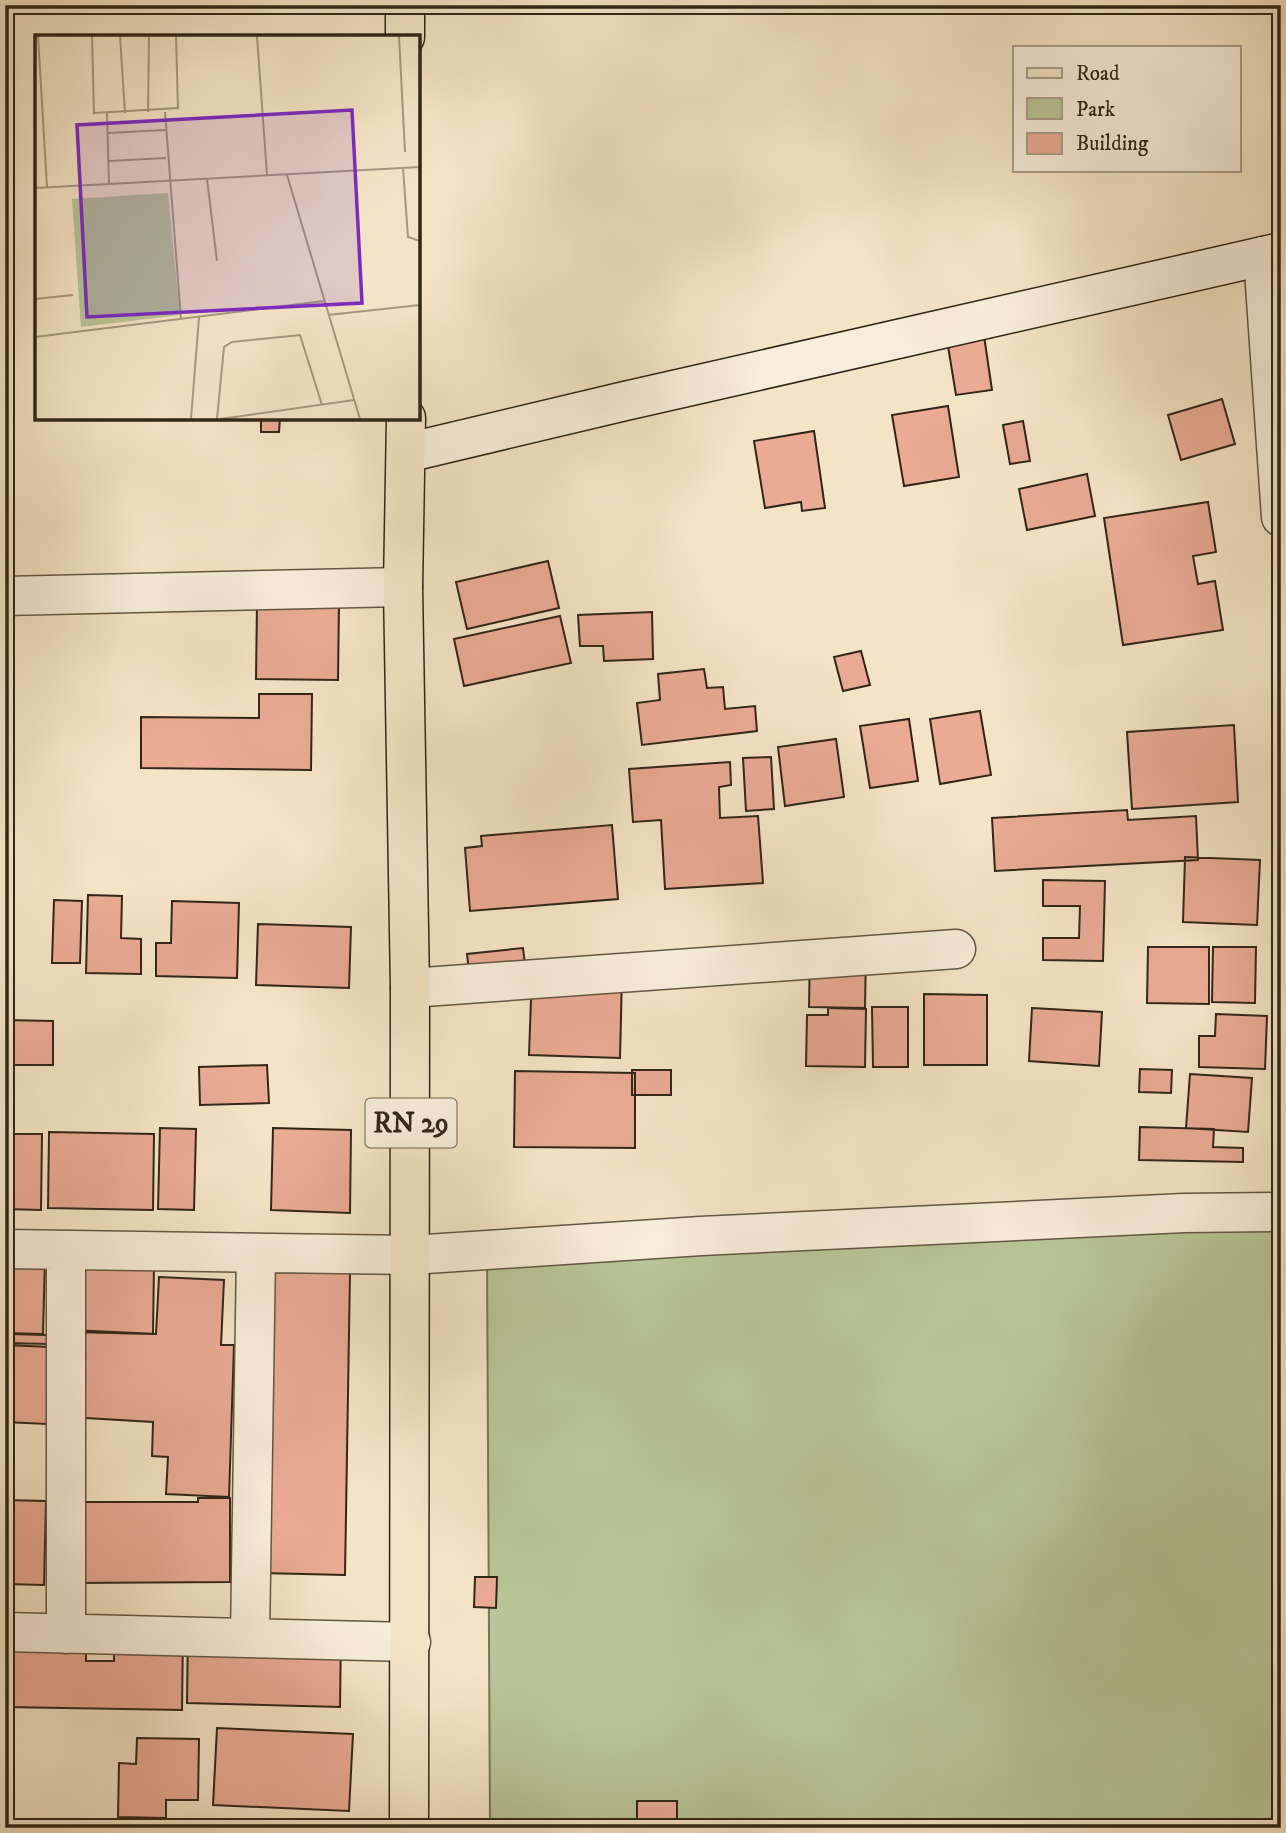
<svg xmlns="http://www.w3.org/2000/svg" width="1286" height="1833" font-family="'IM FELL DW Pica',serif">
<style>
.green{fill:#b8c598;stroke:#747658;stroke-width:2}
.building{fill:#eaaa94;stroke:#312617;stroke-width:2}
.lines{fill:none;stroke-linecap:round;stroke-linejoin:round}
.street-casing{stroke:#625643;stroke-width:41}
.secondary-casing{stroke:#312617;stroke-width:41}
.primary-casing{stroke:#312617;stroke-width:41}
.street{stroke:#f8edda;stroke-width:38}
.secondary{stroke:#f8edda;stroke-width:38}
.primary{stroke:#f4e4c6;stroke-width:38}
.labels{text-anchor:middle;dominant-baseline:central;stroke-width:5;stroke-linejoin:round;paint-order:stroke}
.shield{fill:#f8edda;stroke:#6d6252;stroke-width:2}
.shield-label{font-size:28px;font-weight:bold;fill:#312617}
.inset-road{fill:none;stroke:#a69880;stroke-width:2}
.view{fill:#7b2cbf;fill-opacity:0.15;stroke:#7b2cbf;stroke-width:3.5}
.inset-edge{fill:none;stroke:#312617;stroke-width:3.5}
</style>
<rect width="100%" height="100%" fill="#f4e4c6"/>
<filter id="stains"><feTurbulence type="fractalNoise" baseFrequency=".00286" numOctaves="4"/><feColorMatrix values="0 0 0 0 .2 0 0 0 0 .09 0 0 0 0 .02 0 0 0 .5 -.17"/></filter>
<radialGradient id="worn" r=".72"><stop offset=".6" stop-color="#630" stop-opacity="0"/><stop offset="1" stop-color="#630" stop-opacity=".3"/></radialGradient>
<path class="green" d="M1281 1216V1828H490L487 1254Z"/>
<path class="building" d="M983 329 992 390 956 395 946 334Z
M1222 399 1235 444 1181 460 1168 415Z
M948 406 959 477 904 486 892 415Z
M261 418H280L279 432H261Z
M1023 421 1030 461 1010 464 1003 425Z
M814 431 825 508 802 511 801 502 765 508 754 441Z
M1087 474 1095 516 1027 530 1019 489Z
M1208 502 1216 552 1193 556 1198 584 1215 581 1223 630 1123 645 1104 518Z
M548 561 559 608 467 629 456 582Z
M257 601 339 603 338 680 256 679Z
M652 612 653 659 604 661 603 646H580L578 615Z
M560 616 571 663 464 686 454 639Z
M861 651 870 685 843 691 834 657Z
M704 669 707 688 723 687 725 709 755 706 757 731 642 745 637 703 660 700 658 674Z
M259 694H312L311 770 141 768V717L259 718Z
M980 711 991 775 940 784 930 719Z
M909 719 918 781 870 788 860 726Z
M1234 725 1238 802 1132 809 1127 732Z
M836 739 844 797 785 806 778 747Z
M771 757 774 809 746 811 743 758Z
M730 762 731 785 719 787 720 818 758 816 763 883 665 889 661 820 633 822 629 769Z
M1127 810 1128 820 1196 816 1198 860 995 871 992 818Z
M612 825 618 899 470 911 465 848 482 846 481 836Z
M1185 857 1260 860 1257 925 1183 922Z
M1043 880 1105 881 1103 961 1043 960V938H1079L1080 906H1043Z
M88 895 122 896 121 938 141 939V974L86 973Z
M5 898H13L9 982H5Z
M54 900 82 901 80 963H52Z
M172 901 239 903 237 978 156 976V943H171Z
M258 924 351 927 349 988 256 985Z
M1148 947H1209V1004L1147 1003Z
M1213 947H1256L1255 1003 1212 1002Z
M523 948 527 981 471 988 467 954Z
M810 950 866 951 865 1008 809 1007Z
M532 972 622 974 620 1058 529 1055Z
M924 994 987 995V1065H924Z
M872 1007H908V1067H873Z
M828 1008 866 1009 865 1067 806 1066 807 1015H828Z
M1032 1008 1102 1012 1099 1066 1029 1061Z
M1216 1014 1267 1016 1265 1069 1199 1067V1036H1215Z
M5 1020 53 1021V1065H5Z
M267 1065 269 1103 200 1105 199 1067Z
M1140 1069 1172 1070 1171 1093 1139 1092Z
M632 1070H671V1095H632Z
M515 1071 635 1073V1148L514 1147Z
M1190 1074 1252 1078 1248 1132 1186 1128Z
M1140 1127 1214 1129 1213 1147 1243 1148V1162L1139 1160Z
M160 1128 196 1129 194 1210 158 1209Z
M273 1128 351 1130 350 1213 271 1210Z
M49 1132 154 1134 153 1210 48 1208Z
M5 1134H42L41 1210 5 1209Z
M5 1258H45L43 1334 5 1333Z
M73 1262 154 1264 153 1334 71 1332Z
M266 1272 350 1273 345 1575 261 1573Z
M159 1277 224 1280 221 1345H234L229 1497 166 1494 168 1457 152 1456 153 1422 69 1417 73 1330 156 1334Z
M5 1334 49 1335V1344L5 1343Z
M5 1345 51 1347 47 1424 5 1422Z
M198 1498H230V1582L70 1583 69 1502H198Z
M5 1500 46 1501 44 1585 5 1584Z
M475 1577H497L496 1608 474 1607Z
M188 1627 341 1630 340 1707 187 1703Z
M183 1630 182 1710 5 1707V1632L86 1633V1661H114V1640Z
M217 1728 353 1734 349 1811 213 1805Z
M137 1738 199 1739 198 1800H166V1818L118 1817 119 1763 136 1764Z
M637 1801H677V1828H637Z
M5 1813H8L7 1826 75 1828H5Z"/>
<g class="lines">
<defs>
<path id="street" d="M1263 256 1281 517
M5 596 403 587
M410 988 956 949
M5 1249 411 1255 701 1236 1184 1213 1281 1212
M5 1632 411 1642
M66 1634V1250
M250 1637 256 1253"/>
<path id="secondary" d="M406 453 625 401 1281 252"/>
<path id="primary" d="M405 5V37
M406 418 403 587 410 988 409 1828"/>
</defs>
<use href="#street" class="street-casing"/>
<use href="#secondary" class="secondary-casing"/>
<use href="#primary" class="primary-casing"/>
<use href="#street" class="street"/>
<use href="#secondary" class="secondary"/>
<use href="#primary" class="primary"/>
</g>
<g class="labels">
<rect class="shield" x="365.5" y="1098.5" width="91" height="49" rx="5"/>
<g class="shield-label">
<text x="411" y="1123">RN 29</text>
</g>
</g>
<g transform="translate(35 35)">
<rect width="385" height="385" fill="#f4e4c6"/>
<path d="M133 158 145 280 46 292 37 164Z" fill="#b8c598"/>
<path class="inset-road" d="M3 1 12 152M57 1 59 78 143 73 141 1M85 1 90 78M222 1 232 140M364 1 370 117M113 77 114 1M130 77 146 284M72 78 74 150M73 98 130 95M74 126 131 123M368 133 373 202 385 206M252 140 325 384M172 144 182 226M0 153 385 132M0 264 38 260M293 280 385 270M0 302 289 266M156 384 164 282M182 384 189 312 197 307 265 300 287 370M185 384 319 365"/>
<path class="view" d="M317 75 327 268 52 282 42 90Z"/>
<rect width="385" height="385" class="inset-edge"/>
</g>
<rect width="1286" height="1833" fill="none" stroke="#f4e4c6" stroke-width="28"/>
<rect x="7" y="7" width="1272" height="1819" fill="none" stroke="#312617" stroke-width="3.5"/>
<rect x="14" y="14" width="1258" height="1805" fill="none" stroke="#312617" stroke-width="2"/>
<rect x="1013" y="46" width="228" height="126" fill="#f8edda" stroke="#a89d8c" stroke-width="2"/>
<rect x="1027" y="68" width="35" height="10" fill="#f4e4c6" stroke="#a89d8c" stroke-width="2"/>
<text x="1076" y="80" font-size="21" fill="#312617">Road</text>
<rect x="1027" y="98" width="35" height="21" fill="#b8c598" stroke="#a89d8c" stroke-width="2"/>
<text x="1076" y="116" font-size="21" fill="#312617">Park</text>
<rect x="1027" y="133" width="35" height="21" fill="#eaaa94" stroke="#a89d8c" stroke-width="2"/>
<text x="1076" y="150" font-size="21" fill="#312617">Building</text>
<rect width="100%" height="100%" filter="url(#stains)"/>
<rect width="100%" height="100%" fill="url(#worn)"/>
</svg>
